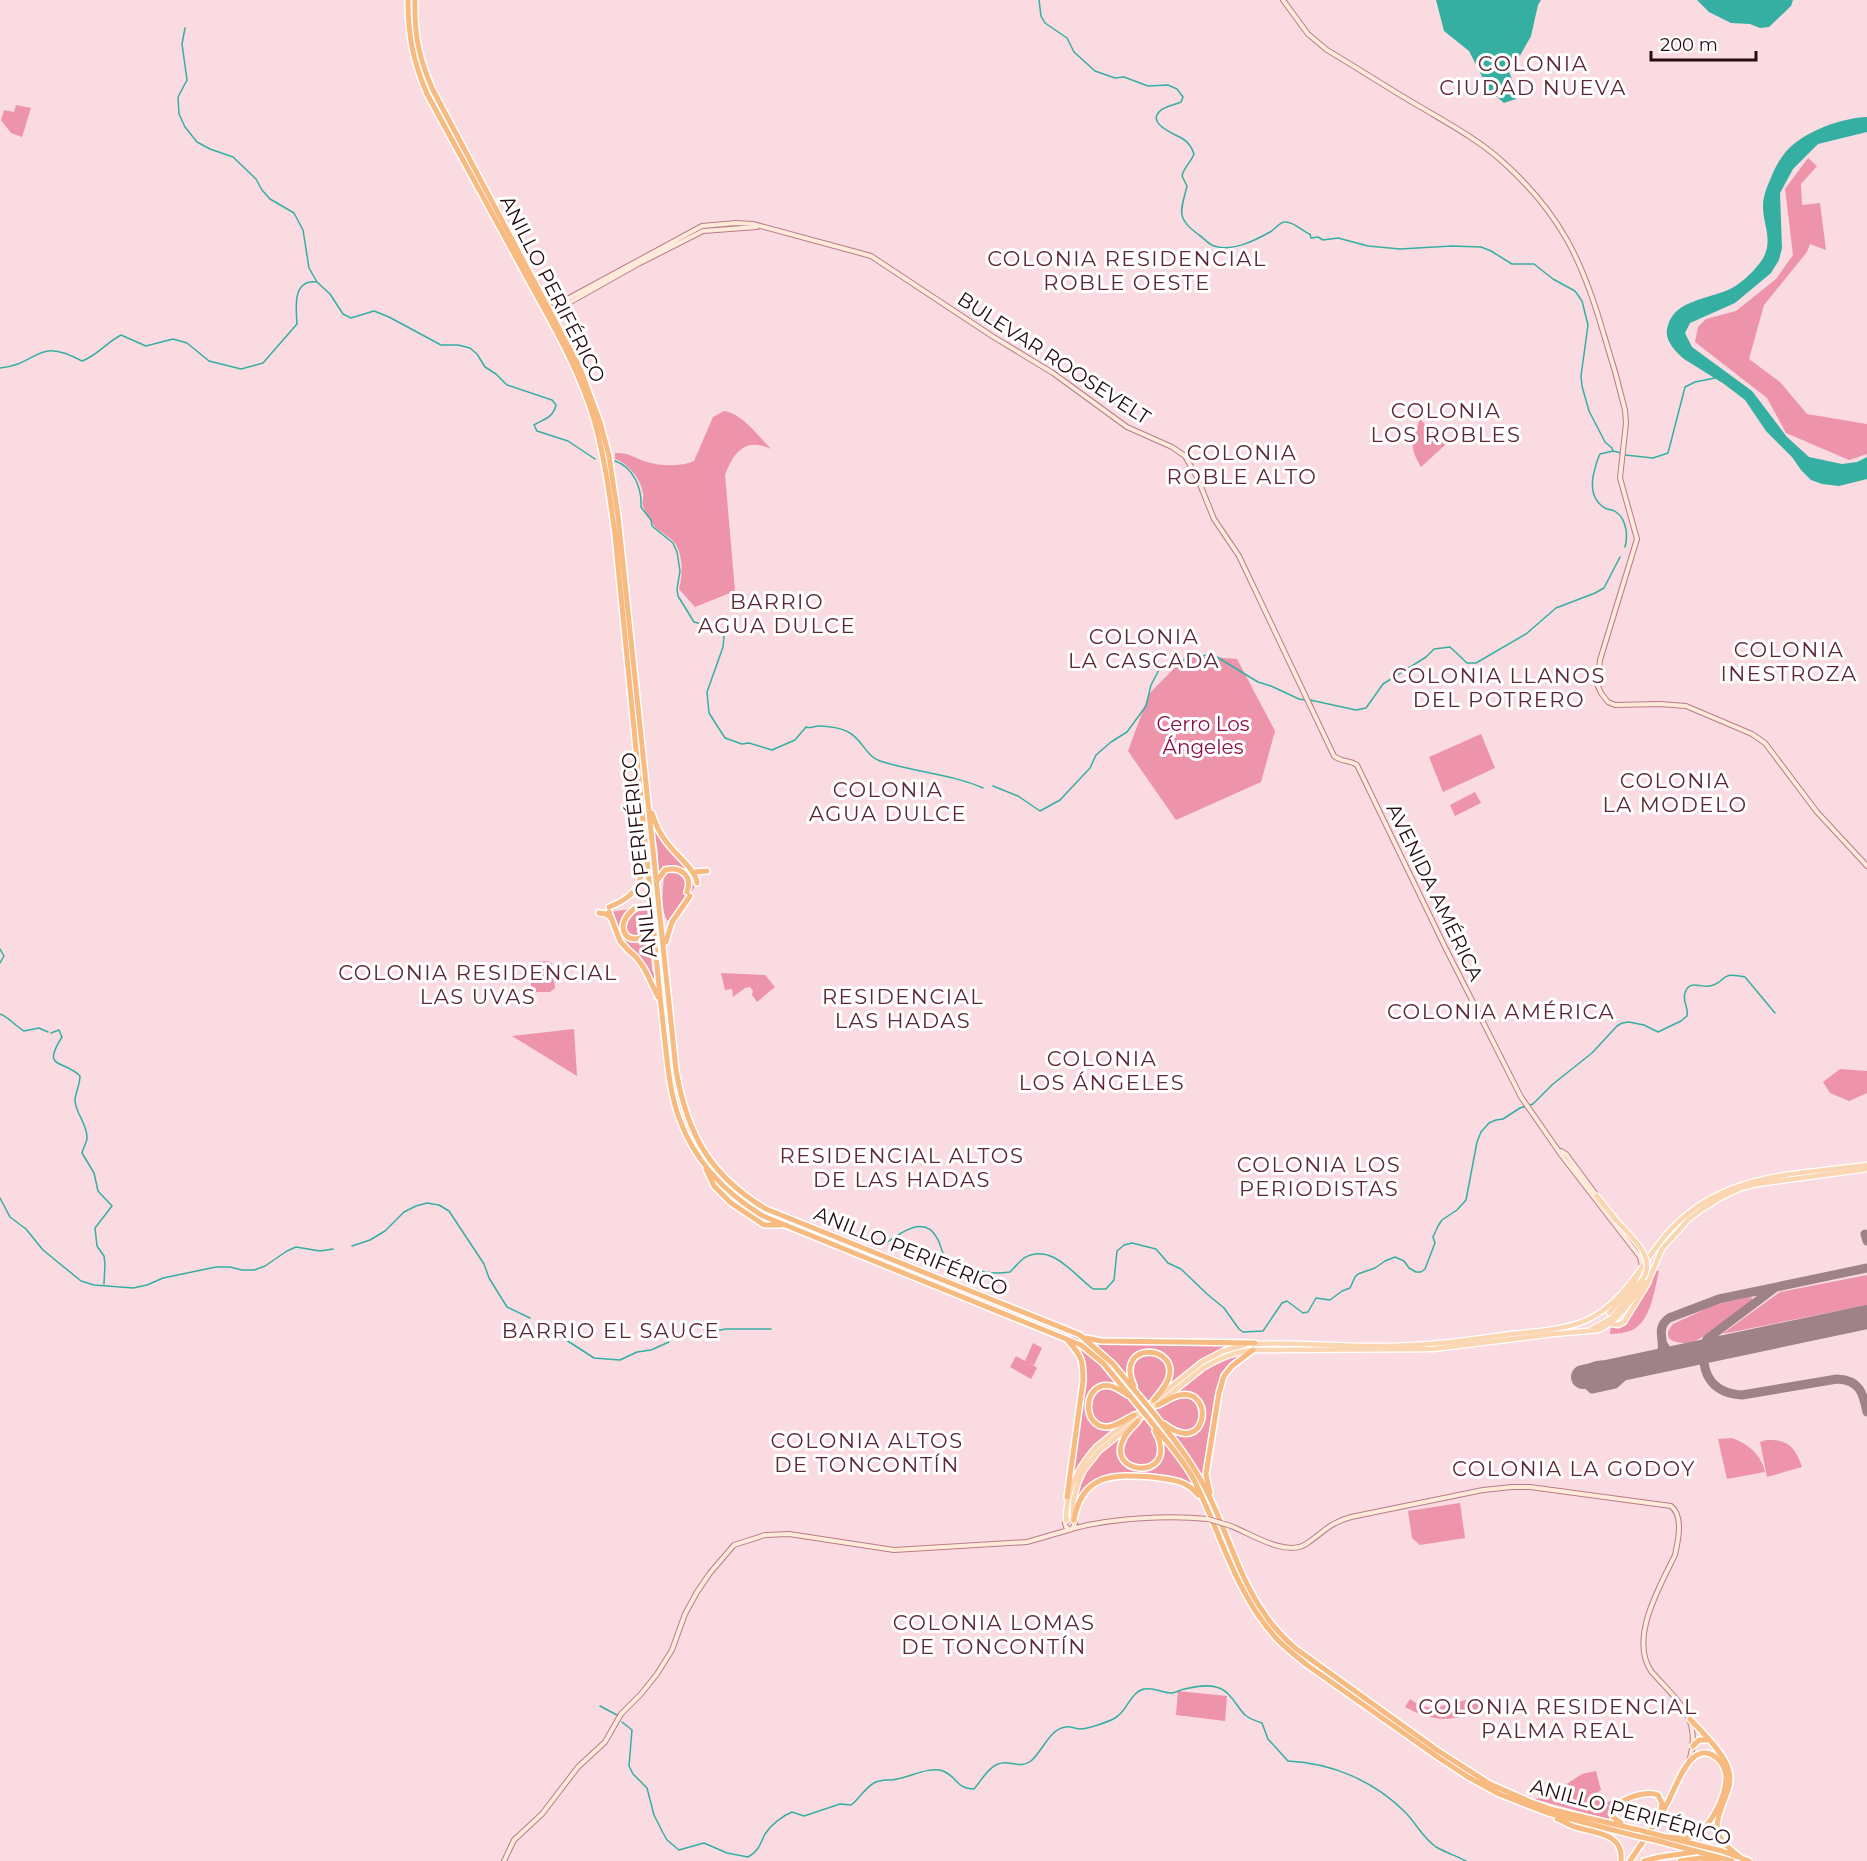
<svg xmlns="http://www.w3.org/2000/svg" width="1867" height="1861" font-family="Montserrat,sans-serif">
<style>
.green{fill:#ed93aa}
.water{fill:#35afa1}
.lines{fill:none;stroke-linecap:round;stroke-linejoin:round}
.stream{stroke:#35afa1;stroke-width:1.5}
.taxiway{stroke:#9e8288;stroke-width:9}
.runway{stroke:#9e8288;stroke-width:24}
.secondary-casing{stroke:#bc7a8a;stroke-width:6}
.primary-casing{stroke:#fff;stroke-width:7}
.highway-casing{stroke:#fff;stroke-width:8}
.secondary{stroke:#fdead9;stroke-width:4}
.primary{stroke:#fad6b3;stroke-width:4.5}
.highway{stroke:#f7ba81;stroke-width:5}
.secondary-bridge-casing{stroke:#bc7a8a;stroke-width:6;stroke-linecap:butt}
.primary-bridge-casing{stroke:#fff;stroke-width:7;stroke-linecap:butt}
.highway-bridge-casing{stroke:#fff;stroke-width:8;stroke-linecap:butt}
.secondary-bridge{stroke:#fdead9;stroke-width:4}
.primary-bridge{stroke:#fad6b3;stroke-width:4.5}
.highway-bridge{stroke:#f7ba81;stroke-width:5}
.labels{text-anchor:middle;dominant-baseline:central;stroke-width:6;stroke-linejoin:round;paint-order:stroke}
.street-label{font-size:20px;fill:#250d13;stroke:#fff}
.park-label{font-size:20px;fill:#8f0b44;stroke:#fff}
.neighbourhood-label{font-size:21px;letter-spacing:1.5px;fill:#5e2637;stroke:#fff}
</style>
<rect width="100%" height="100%" fill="#f9dbe1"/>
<path class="green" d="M16 105 31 108 22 137 11 133 1 120 4 110 14 112Z
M1808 158 1817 166 1801 184 1802 205 1820 203 1826 250 1810 244 1807 252 1764 305 1749 359 1780 382 1807 414 1867 424V454L1849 460 1786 433 1767 398 1695 342 1698 327 1706 319 1736 311 1776 279 1793 255 1785 189Z
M724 411C743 414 758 436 771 449 745 437 734 452 725 475L735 591 695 607 679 589C683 575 683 555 675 543 670 537 662 533 656 528 653 525 646 513 644 508 641 504 644 499 643 494 642 480 628 463 615 459V453C629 452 634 458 647 462 660 466 681 467 694 461L713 417Z
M1420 419 1445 445 1421 467C1408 445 1412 441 1420 419Z
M1187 655 1237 659 1275 731 1261 782 1176 820 1128 751 1149 694Z
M1481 734 1495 768 1443 792 1429 757Z
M1475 792 1481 803 1455 816 1450 805Z
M651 826H656L664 840 694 872 697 883 671 925C659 913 663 892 664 876L656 874C658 864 659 852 656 842 654 836 652 833 651 826Z
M647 907 652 970 658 979 659 988 654 989 648 974 624 946 609 912Z
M548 961 552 963 555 988 550 992H534L531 987 530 965 535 962Z
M721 973 765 975 775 987 757 1002 752 995 753 991 750 987 745 988 733 997 732 989 725 990Z
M574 1029 577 1076 512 1036Z
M1840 1069 1867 1071V1093L1849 1101 1830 1093 1823 1082Z
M1654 1270 1659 1271C1654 1291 1651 1323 1630 1331 1623 1333 1616 1334 1610 1334L1611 1324H1621Z
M1867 1275V1305L1722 1334 1780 1292Z
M1751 1297 1753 1300C1735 1313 1717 1328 1699 1339 1686 1347 1656 1343 1673 1324L1714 1305Z
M1080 1335 1091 1339 1255 1343 1253 1350 1224 1376 1206 1474 1210 1498 1207 1508 1194 1490 1180 1481 1109 1476 1084 1494 1073 1520H1066L1083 1381 1079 1353 1065 1338Z
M1033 1343 1042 1348 1034 1365 1030 1363 1037 1368 1031 1379 1010 1367 1016 1356 1025 1361Z
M1732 1438C1748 1444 1761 1454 1765 1472L1727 1479 1718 1439Z
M1766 1440C1788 1439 1795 1447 1802 1467L1767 1477 1760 1442Z
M1460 1503 1465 1538 1420 1545 1412 1538 1408 1511Z
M1178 1691 1227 1696 1225 1721 1176 1715Z
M1478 1697H1481L1483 1706 1480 1711C1450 1722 1433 1722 1405 1707L1410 1699 1420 1706 1434 1708Z
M1596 1771 1601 1790 1594 1795 1598 1797 1601 1805 1612 1800 1614 1803C1608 1808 1609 1814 1611 1820L1534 1799 1547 1797 1582 1774Z"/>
<path class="water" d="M1436 0H1541L1538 5 1531 36 1517 61 1505 58C1508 74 1516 82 1516 99L1504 103 1489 90 1469 51 1444 31Z
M1697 0H1793L1791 6 1769 27 1760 28 1750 24 1731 23 1709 12Z
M1867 117V132L1818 144 1793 169 1780 193 1782 248 1779 260 1771 273 1735 303 1690 323 1685 333 1692 347 1752 391 1787 437 1809 457 1842 464 1857 462 1867 457V479L1839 486 1822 484 1811 480 1801 470 1792 457 1766 431 1745 400 1724 384 1684 359C1674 350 1663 339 1668 325 1676 299 1711 299 1732 288 1743 282 1755 270 1762 260 1774 241 1763 225 1763 207 1763 197 1766 189 1770 180 1775 167 1783 152 1795 143 1815 128 1843 118 1867 117Z"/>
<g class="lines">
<path class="stream" d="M1039 0 1041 16 1045 23 1067 38 1074 52 1095 71 1115 78 1124 77 1148 86 1168 85 1177 89 1183 97 1181 102C1175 105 1165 106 1160 111 1146 124 1175 134 1183 139 1188 142 1192 148 1194 154 1191 162 1184 167 1182 176L1187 186C1181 211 1175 218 1199 235 1204 238 1208 244 1214 246 1232 252 1254 241 1270 232 1276 229 1279 222 1285 222 1293 221 1302 231 1310 234L1311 238 1318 237 1323 240 1338 238 1368 246 1400 249 1452 246 1481 247 1491 251 1512 264H1534L1553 279 1575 291 1582 301 1588 325 1581 376 1582 386 1589 411 1605 442 1612 448 1613 451
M185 28 182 44 187 80 178 97 179 114 185 127 197 142 210 149 233 157 256 179 262 190 270 199 294 213 303 230 309 268 317 282 330 294 343 314 351 318 374 311 389 317 441 345H458L470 348 477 354 485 367 496 374 507 385 552 400 556 405C553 418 544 419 534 425L537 431 568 441 595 459
M0 368C40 364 36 336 82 361 97 356 107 342 121 335L146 346 173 339 187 343 209 361 241 369 263 363 297 324C296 308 292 279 317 282
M1621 453 1613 451 1600 454C1596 462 1595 468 1593 477 1591 490 1593 502 1607 509 1611 510 1613 510 1616 512 1627 520 1628 536 1625 547
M1625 455 1653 458 1668 453 1685 387 1695 382 1715 378
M615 461C634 467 642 489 641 507L651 520 652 526 673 543 677 552 680 571 677 589 678 596 694 622 721 629 724 636 723 647 707 692 709 713 725 738 742 744 749 743 772 750 795 740 806 727C811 729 813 726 819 726 828 726 842 728 850 733 862 740 867 757 880 761 914 772 951 774 983 788
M1310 700 1356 710 1366 708 1383 684 1426 657 1434 649 1450 647 1467 663H1476L1526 634 1556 608 1595 593 1604 588 1620 557
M993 786 1018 796 1040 811 1060 800 1090 768 1096 755 1111 742 1127 732 1146 706 1151 685 1160 668 1170 667 1191 657 1209 655 1217 657 1258 682 1271 686 1299 699 1305 700
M0 949 4 956 0 963
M0 1014C9 1017 15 1026 24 1031L39 1028 48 1032
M51 1033 59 1030 62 1037C41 1070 63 1059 80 1076 80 1085 75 1093 75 1101 76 1114 88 1125 87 1139 86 1144 83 1148 82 1153L94 1173 98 1191 112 1206 95 1228 97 1246 104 1256 105 1264 104 1284
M0 1198 10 1217 26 1229 43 1250 81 1281 94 1285 133 1288 147 1285 163 1278 216 1267H230L242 1270H254L265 1266 287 1251 296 1247 320 1251 333 1249
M352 1246 370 1240 385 1231 404 1212 416 1206 427 1203 439 1205 449 1211 484 1264 489 1278 507 1307 530 1318
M882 1246C897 1235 924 1213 937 1238 941 1244 941 1253 947 1259 950 1262 956 1262 960 1264 981 1271 987 1275 1010 1272 1014 1268 1019 1262 1024 1258 1051 1242 1073 1274 1093 1289H1106L1114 1280 1117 1251 1124 1245 1132 1243 1156 1249 1168 1263 1181 1269 1207 1294 1224 1308 1239 1329 1243 1332 1263 1331 1282 1303 1287 1301 1303 1313 1308 1312 1316 1298 1330 1300 1342 1291 1350 1288 1355 1277 1358 1274 1375 1268 1385 1261 1395 1257 1404 1261 1409 1268 1416 1272H1421L1425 1269 1435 1243 1433 1237 1438 1226 1442 1220 1457 1210 1466 1200 1477 1142 1481 1132 1489 1123 1496 1120 1503 1119 1520 1108 1533 1104 1553 1084 1592 1053 1617 1026 1622 1023 1629 1022 1644 1025 1658 1032 1681 1021 1687 1016C1689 1007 1682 1002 1685 993 1689 979 1701 988 1710 986 1728 982 1718 971 1745 977L1775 1013
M548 1332 560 1336 594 1358 620 1360 637 1352 651 1350 669 1342
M704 1333 726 1329H771
M600 1706 617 1715
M622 1722 632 1730 629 1766 633 1774 647 1788 654 1815 663 1833 667 1840 679 1850 704 1843 727 1853 748 1857C759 1851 760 1844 765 1834 771 1825 782 1816 792 1812L804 1816 840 1804 851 1805C859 1799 865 1788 874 1783 881 1779 890 1781 897 1779 911 1777 929 1766 943 1771 958 1777 956 1789 974 1789 981 1781 987 1769 996 1765 1007 1758 1019 1770 1031 1761 1043 1751 1049 1729 1066 1727 1071 1726 1076 1729 1080 1729 1088 1729 1108 1722 1115 1718 1127 1712 1130 1692 1144 1689 1154 1687 1162 1693 1171 1693 1175 1693 1180 1690 1184 1689 1194 1687 1206 1684 1216 1687 1230 1690 1236 1706 1245 1715 1250 1719 1256 1721 1262 1723L1268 1739 1288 1761C1332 1763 1374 1781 1405 1812 1416 1823 1423 1838 1436 1847 1445 1852 1456 1856 1466 1861"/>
<path class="taxiway" d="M1865 1234 1867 1241
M1776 1287 1707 1339C1698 1369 1709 1393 1742 1395L1837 1379C1860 1380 1863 1393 1867 1412
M1663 1344 1668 1352 1681 1356
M1652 1362C1675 1349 1650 1332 1669 1318L1719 1299 1867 1268
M1611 1371 1603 1365C1587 1364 1580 1378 1592 1389L1615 1384 1635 1366"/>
<path class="runway" d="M1583 1377 1867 1317"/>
<defs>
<path id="secondary" d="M1283 0 1308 34 1327 50C1359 69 1391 90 1424 109 1451 125 1480 141 1503 162 1561 214 1583 262 1604 335 1612 360 1619 385 1625 410L1626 423 1620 478 1637 539 1600 660 1597 684 1601 693 1608 702 1615 705 1660 704 1686 706 1752 734 1765 743 1817 812 1867 866
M546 301 558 304 702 226 736 223 753 224 871 256 992 336 1053 373 1127 427 1172 447 1185 456 1197 477 1214 519 1239 556 1334 756C1341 762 1350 760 1357 765L1445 947 1521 1097 1562 1156 1640 1257 1642 1266
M556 321 560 308 638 264 703 231 757 227
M1561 1151 1566 1154 1597 1196
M1231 1526C1251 1534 1286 1557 1306 1544 1324 1532 1329 1523 1351 1517L1483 1490 1512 1487H1530L1671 1506C1684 1516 1678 1541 1675 1555 1660 1586 1629 1638 1651 1671 1677 1701 1703 1718 1689 1761
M1075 1528C1114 1518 1169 1515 1208 1519
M504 1861 514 1840 542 1814 578 1767 605 1742 621 1714 641 1694 657 1674 672 1650 685 1614 697 1592 710 1573 734 1545 765 1535 789 1534 894 1550 1027 1542 1072 1529 1075 1523 1071 1519 1067 1520 1065 1523 1066 1527 1069 1529"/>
<path id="primary" d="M1597 1196 1617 1221
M1609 1313 1633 1285 1639 1273
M1611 1324 1618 1325 1624 1322 1648 1283 1650 1277
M1592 1329 1612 1318 1643 1279
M1253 1344C1297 1342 1341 1347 1385 1346 1428 1346 1469 1340 1512 1334 1536 1331 1564 1330 1587 1320 1622 1304 1641 1266 1664 1237 1717 1173 1791 1175 1867 1165
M1066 1520C1066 1492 1077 1468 1096 1447L1202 1362 1223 1351 1245 1345
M1073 1520V1502L1078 1483 1084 1470 1099 1451 1203 1368C1220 1358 1234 1352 1253 1350L1433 1349 1553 1334 1599 1330 1612 1322 1622 1312 1651 1275 1662 1249 1689 1219 1701 1210 1720 1198 1741 1188 1757 1184 1867 1169"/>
<path id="highway" d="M408 0C408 36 413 61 427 94 460 154 492 214 525 274 551 322 580 370 595 423 605 460 610 497 615 535 629 668 640 801 654 933 657 970 661 1006 665 1042 668 1068 670 1093 679 1118 694 1160 725 1193 763 1216L1081 1345 1103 1363 1135 1402
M415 0C414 34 419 59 433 90L580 368 600 422 609 456 618 516 676 1070C687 1133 709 1175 766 1209L1080 1335 1113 1364 1141 1398
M652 813C655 823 659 832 665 840 673 853 697 870 697 883
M694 872 707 871
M657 881 665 870C681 866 693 876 687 892
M609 907C642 894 642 880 643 848
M635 908C609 928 631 951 649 932V924
M609 912 620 941 628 950 636 957 644 968 658 997
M599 913 606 914 611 918
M666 942 672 922 690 896
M706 1169 714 1186 731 1203 764 1225H781
M1086 1338 1101 1341 1255 1343
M1134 1386C1113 1340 1182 1344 1168 1380 1165 1387 1159 1394 1154 1400
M1128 1395C1123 1392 1117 1388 1111 1386 1083 1380 1080 1428 1108 1427 1117 1426 1126 1419 1134 1415
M1158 1405C1165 1402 1172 1396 1180 1395 1215 1388 1208 1458 1164 1424
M1155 1415C1175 1441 1195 1466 1209 1496 1228 1534 1239 1577 1264 1613 1272 1626 1283 1637 1295 1648L1437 1750 1490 1784 1531 1802 1554 1810 1643 1831
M1149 1419C1164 1439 1181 1456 1193 1478 1220 1531 1235 1593 1276 1638 1285 1648 1296 1656 1307 1665L1439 1758 1468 1777 1499 1794 1548 1813 1636 1836
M1138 1421C1133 1427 1126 1432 1123 1440 1107 1473 1168 1480 1160 1444 1160 1440 1157 1435 1155 1431
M1210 1493 1206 1474 1219 1393 1224 1376 1232 1366 1253 1350
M1067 1497 1083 1381C1083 1361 1082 1356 1068 1341
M1074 1520C1082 1474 1113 1474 1152 1477 1169 1479 1187 1480 1198 1495
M1690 1719C1702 1732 1725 1754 1729 1771 1731 1779 1730 1786 1727 1793 1714 1827 1710 1834 1740 1857
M1693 1746 1699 1740H1707
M1557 1819C1563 1821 1569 1825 1575 1827 1595 1833 1624 1833 1621 1861
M1621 1823 1613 1817V1808C1622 1799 1645 1790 1658 1795L1662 1803 1661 1810
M1658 1835 1722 1851 1749 1861
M1655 1840 1732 1861
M1630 1861C1643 1841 1657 1823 1668 1802 1674 1790 1683 1766 1693 1758 1708 1744 1727 1762 1726 1779 1725 1799 1708 1834 1687 1838 1681 1838 1674 1838 1668 1837
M1644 1861 1660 1857 1695 1852
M1680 1861 1700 1858 1718 1861"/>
</defs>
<use href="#secondary" class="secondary-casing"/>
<use href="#primary" class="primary-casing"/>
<use href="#highway" class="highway-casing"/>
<use href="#secondary" class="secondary"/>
<use href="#primary" class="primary"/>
<use href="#highway" class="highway"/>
<defs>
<path id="secondary-bridge" d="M1208 1519 1231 1526"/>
<path id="primary-bridge" d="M1617 1221C1631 1237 1657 1257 1643 1279"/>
<path id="highway-bridge" d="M1141 1398 1155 1415
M1135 1402 1149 1419
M1643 1831 1658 1835
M1636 1836 1655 1840"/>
</defs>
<use href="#secondary-bridge" class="secondary-bridge-casing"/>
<use href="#primary-bridge" class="primary-bridge-casing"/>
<use href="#highway-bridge" class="highway-bridge-casing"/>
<use href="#secondary-bridge" class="secondary-bridge"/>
<use href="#primary-bridge" class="primary-bridge"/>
<use href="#highway-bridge" class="highway-bridge"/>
</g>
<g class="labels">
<g class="street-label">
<text transform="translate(553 289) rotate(63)">ANILLO PERIFÉRICO</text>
<text transform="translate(1054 358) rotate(33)">BULEVAR ROOSEVELT</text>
<text transform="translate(639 855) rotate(-96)">ANILLO PERIFÉRICO</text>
<text transform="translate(1435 892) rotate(64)">AVENIDA AMÉRICA</text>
<text transform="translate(911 1251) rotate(22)">ANILLO PERIFÉRICO</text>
<text transform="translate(1631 1812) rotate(15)">ANILLO PERIFÉRICO</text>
</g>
<g class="park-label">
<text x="1203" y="724">Cerro Los<tspan x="1203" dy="23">Ángeles</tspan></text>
</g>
<g class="neighbourhood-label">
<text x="1533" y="63">COLONIA<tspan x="1533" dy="24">CIUDAD NUEVA</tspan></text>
<text x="1127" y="258">COLONIA RESIDENCIAL<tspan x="1127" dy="24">ROBLE OESTE</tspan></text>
<text x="1446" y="410">COLONIA<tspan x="1446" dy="24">LOS ROBLES</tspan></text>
<text x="1242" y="452">COLONIA<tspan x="1242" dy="24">ROBLE ALTO</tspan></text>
<text x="777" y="601">BARRIO<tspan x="777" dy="24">AGUA DULCE</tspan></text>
<text x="1144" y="636">COLONIA<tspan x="1144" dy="24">LA CASCADA</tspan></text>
<text x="1789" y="649">COLONIA<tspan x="1789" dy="24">INESTROZA</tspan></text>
<text x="1499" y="675">COLONIA LLANOS<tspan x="1499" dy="24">DEL POTRERO</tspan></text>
<text x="1675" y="780">COLONIA<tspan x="1675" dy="24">LA MODELO</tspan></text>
<text x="888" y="789">COLONIA<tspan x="888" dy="24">AGUA DULCE</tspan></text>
<text x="478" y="972">COLONIA RESIDENCIAL<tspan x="478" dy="24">LAS UVAS</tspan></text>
<text x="903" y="996">RESIDENCIAL<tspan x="903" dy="24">LAS HADAS</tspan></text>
<text x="1501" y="1011">COLONIA AMÉRICA</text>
<text x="1102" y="1058">COLONIA<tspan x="1102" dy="24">LOS ÁNGELES</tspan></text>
<text x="902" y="1155">RESIDENCIAL ALTOS<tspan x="902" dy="24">DE LAS HADAS</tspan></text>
<text x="1319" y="1164">COLONIA LOS<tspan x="1319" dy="24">PERIODISTAS</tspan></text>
<text x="611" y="1330">BARRIO EL SAUCE</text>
<text x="867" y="1440">COLONIA ALTOS<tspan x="867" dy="24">DE TONCONTÍN</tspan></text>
<text x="1574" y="1468">COLONIA LA GODOY</text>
<text x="994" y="1622">COLONIA LOMAS<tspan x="994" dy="24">DE TONCONTÍN</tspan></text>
<text x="1558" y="1706">COLONIA RESIDENCIAL<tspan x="1558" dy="24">PALMA REAL</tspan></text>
</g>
</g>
<path d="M1651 51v9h105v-9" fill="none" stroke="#250d13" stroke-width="3"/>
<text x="1660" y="51" font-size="18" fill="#250d13" stroke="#ffffff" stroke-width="4.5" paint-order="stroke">200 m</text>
</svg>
